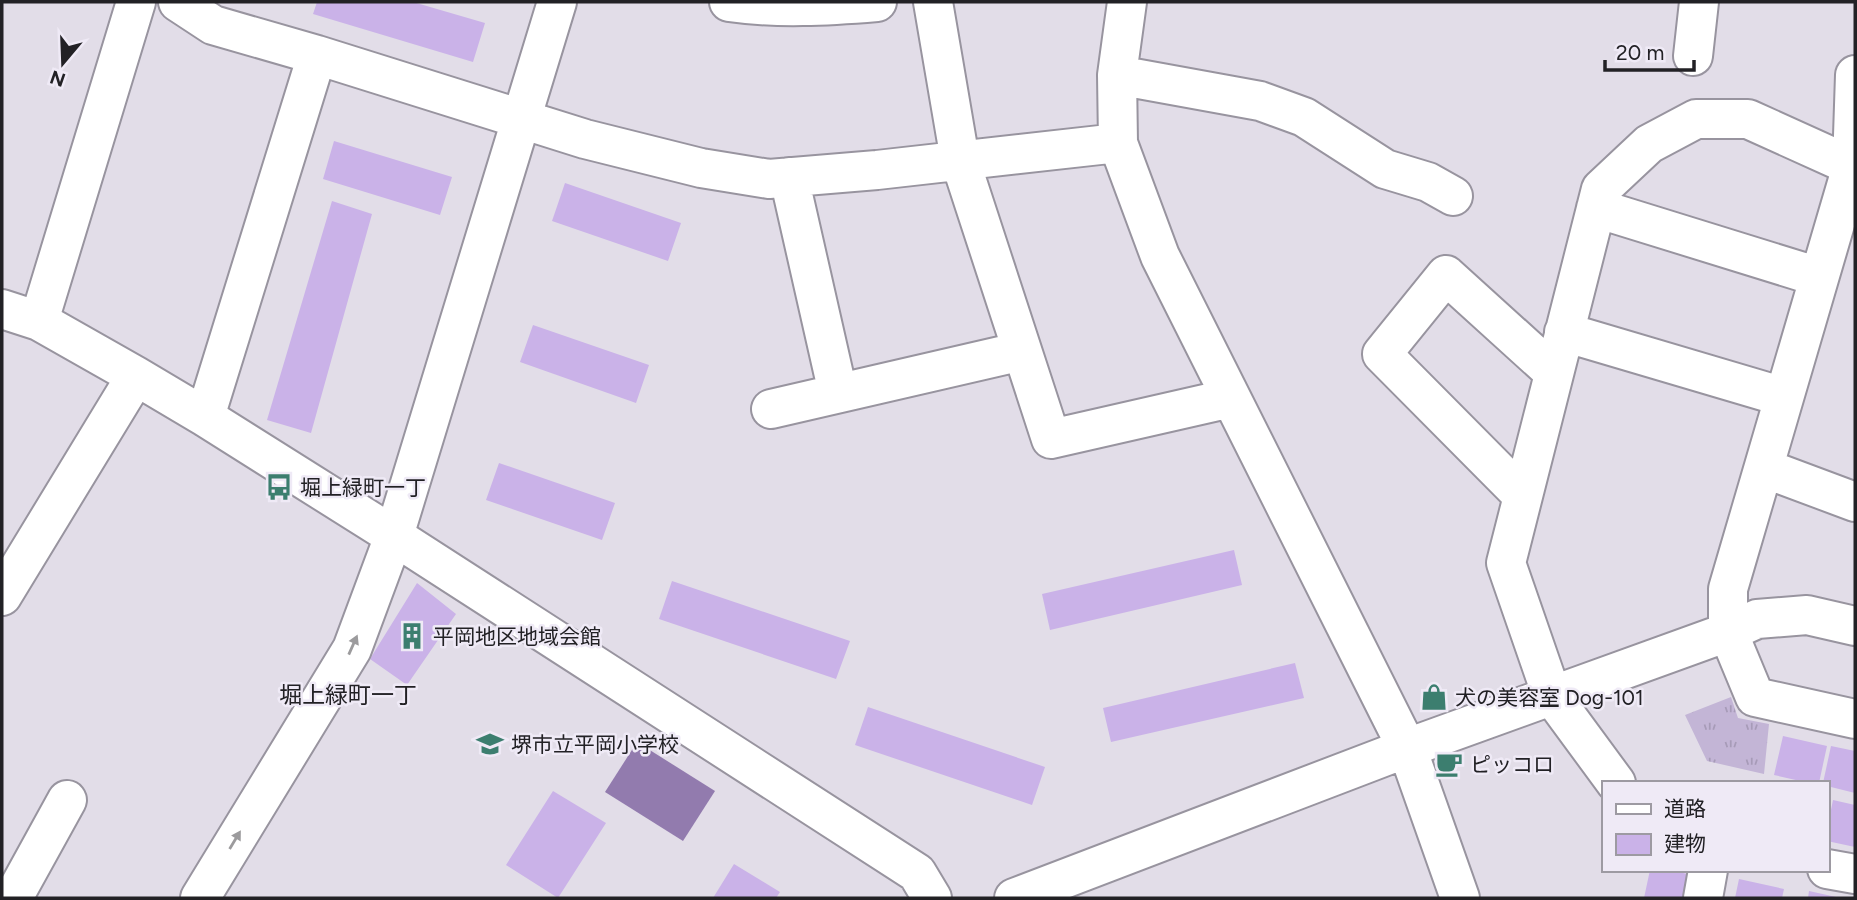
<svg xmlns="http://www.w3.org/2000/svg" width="1857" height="900" font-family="Figtree,'Noto Sans JP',sans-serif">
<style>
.park{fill:url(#park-tufts)}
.water{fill:#927bae}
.building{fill:#cab2e8}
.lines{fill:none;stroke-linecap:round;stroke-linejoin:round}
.minor-casing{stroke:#98949f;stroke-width:42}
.minor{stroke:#fff;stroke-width:38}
.oneway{fill:#9c9b9d}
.labels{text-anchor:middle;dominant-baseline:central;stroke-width:5;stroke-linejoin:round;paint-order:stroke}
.poi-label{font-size:21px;fill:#222125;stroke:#efeaf6;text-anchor:start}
.neighbourhood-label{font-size:23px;fill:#222125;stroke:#efeaf6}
</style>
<defs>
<pattern id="park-tufts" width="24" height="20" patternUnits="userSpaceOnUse" patternTransform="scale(1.75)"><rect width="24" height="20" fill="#c3b5d6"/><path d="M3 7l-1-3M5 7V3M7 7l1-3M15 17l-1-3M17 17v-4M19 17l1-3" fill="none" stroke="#a79bb8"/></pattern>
</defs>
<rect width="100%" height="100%" fill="#e2dde8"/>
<path class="park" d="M1731 697 1738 718 1769 724 1764 774 1707 761 1685 715Z"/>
<path class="water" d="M637 742 715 791 683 841 605 792Z"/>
<path class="building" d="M317 2H413L485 23 473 62 313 14Z
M334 141 452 177 440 215 323 179Z
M565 183 681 223 668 261 552 221Z
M332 201 372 214 311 433 267 420Z
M533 325 649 365 636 403 520 362Z
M499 463 615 503 602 540 486 500Z
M1234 550 1242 585 1050 630 1042 594Z
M672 581 850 641 836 679 659 619Z
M417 583 456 614 407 685 370 659Z
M1295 663 1304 698 1111 742 1103 708Z
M868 707 1045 767 1032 805 855 745Z
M1783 736 1827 746 1819 783H1809L1774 775Z
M1831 746 1855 751V793L1827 786V783H1823Z
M553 791 606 823 558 898 506 865Z
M1833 800 1855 805V847L1827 841V829Z
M734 864 780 892 776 898H713Z
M1650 870H1670L1696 876 1691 898H1644Z
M1739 879 1784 889 1782 898H1735Z
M1809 891 1836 897V898H1808Z"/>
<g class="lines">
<defs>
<path id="minor" d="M178 2 213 25 317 55 585 139 701 168 769 179 877 170 1118 143
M729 2C777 9 828 6 877 2
M933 2 960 160 1051 439 1231 398
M1127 2 1117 75 1118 143 1160 256 1407 748 1460 898
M1693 56 1699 2
M1117 75 1260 101 1304 117 1385 169 1428 182 1453 196
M1855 75 1852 166 1855 165
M789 177 838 393
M1596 208 1819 277
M2 309 39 321 136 376 205 417 394 536 917 873 932 898
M39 321 136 2
M1564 332 1784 397
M771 409 1022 351
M205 417 317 55
M1764 468 1855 502
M1523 496 1382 354 1446 275 1553 372
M2 596 136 376
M1616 783 1552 696 1506 563 1601 189 1649 144 1696 119H1748L1852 166 1728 589V632L1755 697 1855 719
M1827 869 1855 874
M13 898 67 800
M200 898 352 649 394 536 557 2
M1014 898 1407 748 1728 632 1757 619 1807 615 1855 626
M1703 898 1708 870"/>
</defs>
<use href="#minor" class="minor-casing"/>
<use href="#minor" class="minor"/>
</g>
<defs><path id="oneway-solid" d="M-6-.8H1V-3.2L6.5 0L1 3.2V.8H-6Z" transform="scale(1.75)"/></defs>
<g class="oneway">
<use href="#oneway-solid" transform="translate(353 645) rotate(-66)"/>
<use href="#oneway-solid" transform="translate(235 840) rotate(-59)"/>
</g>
<defs>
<symbol id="bus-bare" viewBox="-9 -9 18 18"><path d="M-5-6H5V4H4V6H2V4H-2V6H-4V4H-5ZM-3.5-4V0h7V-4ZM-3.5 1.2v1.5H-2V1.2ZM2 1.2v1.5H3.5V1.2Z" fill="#3c7e6f" stroke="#efeaf6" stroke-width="2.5" paint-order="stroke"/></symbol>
<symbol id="building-bare" viewBox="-9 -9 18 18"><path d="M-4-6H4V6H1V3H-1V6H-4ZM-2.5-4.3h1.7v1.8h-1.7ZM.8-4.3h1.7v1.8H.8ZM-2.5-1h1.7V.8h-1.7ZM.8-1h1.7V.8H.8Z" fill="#3c7e6f" stroke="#efeaf6" stroke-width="2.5" paint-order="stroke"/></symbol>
<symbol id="shop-bare" viewBox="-9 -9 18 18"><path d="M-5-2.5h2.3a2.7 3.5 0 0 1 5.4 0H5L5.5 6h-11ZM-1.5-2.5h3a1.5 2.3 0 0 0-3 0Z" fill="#3c7e6f" stroke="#efeaf6" stroke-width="2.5" paint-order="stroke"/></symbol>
<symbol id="school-bare" viewBox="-9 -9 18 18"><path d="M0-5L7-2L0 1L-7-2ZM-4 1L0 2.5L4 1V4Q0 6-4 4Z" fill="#3c7e6f" stroke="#efeaf6" stroke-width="2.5" paint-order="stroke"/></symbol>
<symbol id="cafe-bare" viewBox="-9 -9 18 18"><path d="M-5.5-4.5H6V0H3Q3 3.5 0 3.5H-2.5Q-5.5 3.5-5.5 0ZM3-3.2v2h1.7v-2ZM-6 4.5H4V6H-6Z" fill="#3c7e6f" stroke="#efeaf6" stroke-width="2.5" paint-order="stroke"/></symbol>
</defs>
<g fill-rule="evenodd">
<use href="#bus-bare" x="260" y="468" width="38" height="38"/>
<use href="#building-bare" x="393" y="617" width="38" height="38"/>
<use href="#shop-bare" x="1415" y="678" width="38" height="38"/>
<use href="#school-bare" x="471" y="725" width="38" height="38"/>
<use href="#cafe-bare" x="1430" y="745" width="38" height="38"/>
</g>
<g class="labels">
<g class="poi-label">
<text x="300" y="487">堀上緑町一丁</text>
<text x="433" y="636">平岡地区地域会館</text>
<text x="1455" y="697">犬の美容室 Dog-101</text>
<text x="511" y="744">堺市立平岡小学校</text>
<text x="1470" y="764">ピッコロ</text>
</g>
<g class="neighbourhood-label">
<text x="348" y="695">堀上緑町一丁</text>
</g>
</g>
<rect width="1857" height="900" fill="none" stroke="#222125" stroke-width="7"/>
<rect x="1602" y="781" width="228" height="91" fill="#efeaf6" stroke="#9d9aa2" stroke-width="2"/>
<rect x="1616" y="804" width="35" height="10" fill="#ffffff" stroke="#9d9aa2" stroke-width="2"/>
<text x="1664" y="816" font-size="21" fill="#222125">道路</text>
<rect x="1616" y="834" width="35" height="21" fill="#cab2e8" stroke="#9d9aa2" stroke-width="2"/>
<text x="1664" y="851" font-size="21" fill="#222125">建物</text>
<g transform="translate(63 63) rotate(199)" stroke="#efeaf6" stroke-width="5" paint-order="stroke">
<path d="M0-5L12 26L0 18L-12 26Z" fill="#222125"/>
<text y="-10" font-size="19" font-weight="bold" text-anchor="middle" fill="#222125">N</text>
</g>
<path d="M1605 60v10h89v-10" fill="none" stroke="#222125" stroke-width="3.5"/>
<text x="1616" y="60" font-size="21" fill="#222125" stroke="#efeaf6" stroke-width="5" paint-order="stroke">20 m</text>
</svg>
